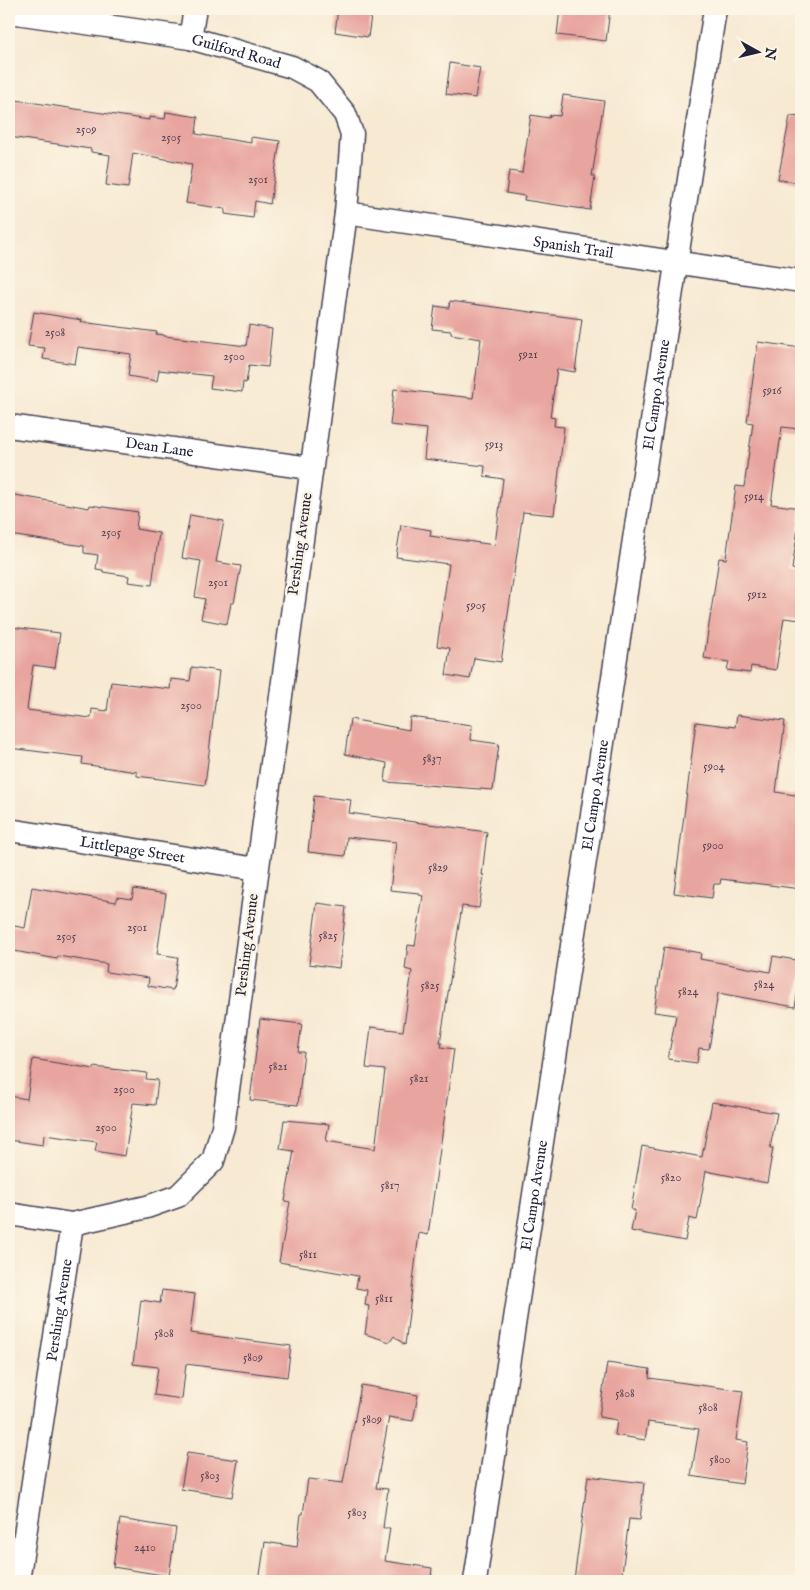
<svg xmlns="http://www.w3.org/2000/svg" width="810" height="1590" font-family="'IM FELL English',serif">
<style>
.building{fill:#e8a49e}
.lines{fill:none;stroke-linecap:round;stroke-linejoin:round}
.minor-casing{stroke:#424052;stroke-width:25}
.minor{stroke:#fff;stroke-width:22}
.labels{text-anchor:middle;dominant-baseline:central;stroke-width:5;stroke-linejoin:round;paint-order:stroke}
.number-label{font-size:12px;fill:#544254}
.street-label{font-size:15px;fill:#22223b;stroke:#fcf5e5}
</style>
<rect width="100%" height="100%" fill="#fcf5e5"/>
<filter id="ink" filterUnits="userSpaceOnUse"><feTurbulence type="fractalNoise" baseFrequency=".02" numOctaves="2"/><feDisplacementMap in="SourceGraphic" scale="10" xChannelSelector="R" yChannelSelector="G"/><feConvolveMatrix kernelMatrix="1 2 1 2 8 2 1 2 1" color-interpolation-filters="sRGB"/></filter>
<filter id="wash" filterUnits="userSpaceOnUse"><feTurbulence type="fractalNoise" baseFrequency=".0096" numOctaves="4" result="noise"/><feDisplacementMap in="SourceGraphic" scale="20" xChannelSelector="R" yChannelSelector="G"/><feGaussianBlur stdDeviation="1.12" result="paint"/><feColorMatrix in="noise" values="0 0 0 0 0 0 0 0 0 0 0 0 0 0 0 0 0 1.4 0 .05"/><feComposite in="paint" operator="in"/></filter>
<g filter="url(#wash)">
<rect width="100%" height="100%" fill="#f7e9d2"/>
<g id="blocks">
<path class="building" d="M338 9H372L368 37 335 32Z
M560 9H610L606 41 557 35Z
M450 63 480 68 475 98 446 94Z
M563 95 604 101 592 176H595L590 210 524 200 525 196 506 193 509 171 522 173 531 115 549 118 550 115 560 116Z
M9 99 149 120V117L165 119 166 112 198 117 196 134 251 143V137L280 141 270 204 255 201 253 218 225 214V209L186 203 192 164 133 153 128 188 106 185 110 155 91 152V149L9 137Z
M790 116 801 117V184L778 179Z
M450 301 582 319 575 372 557 369 550 417 555 418 554 426 564 427 554 515 523 512 501 662 474 658 470 679 446 675 450 648 437 646 449 564 396 557 401 525 431 530 430 536 495 545 503 479 484 476 485 466 424 459 427 429 390 425 394 389 473 398 481 339 451 334V331L432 329 435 306 449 308Z
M34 312 82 320 81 322 157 332 156 334 164 335V336L246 346 249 325 272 329 268 367 249 365 246 383 243 382 242 392 210 388 212 376 159 370 157 381 128 376 131 354 78 347 75 364 43 359 45 348 28 346Z
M758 342 801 348V414L799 429 782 427 771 504 801 508 792 569 801 571V620L784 618 776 670 751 666 750 673 727 670 729 662 704 658 719 558 726 559 736 486 744 487 753 423 747 422Z
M9 494 89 508 90 505 138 512 136 529 159 533 152 585 128 582 129 576 103 572V570L96 569 98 555 84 553V546L9 535Z
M190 515 224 521 216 562 241 566 234 603H231L227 624 201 619 205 599 195 597 201 561 182 558Z
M11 627 60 633 55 668 33 665 27 710 91 718 92 709 107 711 111 682 170 689 171 679 190 681 192 667 219 671 205 785 137 776V772L82 764 83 757 9 748V641Z
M737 715 785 721 776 792 801 796V889L721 879 720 884H714L712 898 674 893 696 722 735 727Z
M410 717 472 725 471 740 499 744 493 790 385 782 387 763 345 754 350 719 409 730Z
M314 796 351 800 349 813 487 832 482 875H484L479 908 462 906 440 1043H442L441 1047 454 1049 428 1235 419 1233 405 1345 394 1336 390 1342 365 1334 369 1306 365 1305 367 1290 356 1288 358 1276 279 1262 290 1202 285 1201 294 1151 280 1149 284 1120 329 1124 326 1141 375 1149 385 1070 366 1068 371 1027 403 1031 412 971 405 969 408 945 415 946 423 896 419 895V893L390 890 396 842 347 837 345 856 308 852Z
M32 887 116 902 117 897 132 899 134 889 166 894 157 954 178 957 173 990 148 986 149 978 106 972 107 964 58 956 57 959 9 950V925L25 928Z
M317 903 346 907 339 968 309 964Z
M664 947 701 953 700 959 770 972 773 956 801 961V973L795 1007 718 993 709 1049 699 1048 697 1063 668 1059 676 1015 654 1012Z
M260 1019 302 1024 298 1052H304L298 1105 250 1100Z
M33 1059 94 1069V1067L147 1073 146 1079 158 1080 155 1105 133 1103 125 1156 95 1151 97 1142 44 1135 43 1145 9 1140V1096L27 1099Z
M712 1102 777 1113 770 1148H773L767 1183 706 1171 697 1220 689 1218 685 1241 631 1231 635 1210H631L642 1146 702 1157Z
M162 1290 195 1294 190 1333 291 1346 287 1377 186 1364 182 1399 154 1395 158 1367 133 1364 141 1300 160 1303Z
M607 1363 650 1369 649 1378 743 1391 736 1440 748 1442 742 1484 691 1476 699 1429 648 1422 645 1440 615 1435 617 1420 599 1417Z
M361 1385 418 1395 413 1421 389 1417 376 1488 388 1489 383 1528H390L385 1561 432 1568 431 1581H259L265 1542 297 1547 301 1514H303L308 1479 343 1483Z
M187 1453 238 1460 232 1497 181 1489Z
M588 1476 644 1483 640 1520 629 1519 621 1581H586L574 1580Z
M120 1519 176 1528 169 1576 113 1567Z"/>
</g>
</g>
<g filter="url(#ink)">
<use href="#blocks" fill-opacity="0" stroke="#424052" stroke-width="1"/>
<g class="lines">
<defs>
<g id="minor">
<path id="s1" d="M9 12 190 38 292 67 318 81 345 114 352 134 346 213 223 1127 213 1161 178 1196 147 1207 72 1224 9 1214"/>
<path d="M190 38 195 9"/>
<path id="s2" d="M346 213 801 281"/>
<path id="s3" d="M9 426 310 468"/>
<path id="s4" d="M9 830 257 869"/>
<path id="s5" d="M18 1581 72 1224"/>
<path id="s6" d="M475 1581 715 9"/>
</g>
</defs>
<use href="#minor" class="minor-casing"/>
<use href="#minor" class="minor"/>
</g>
</g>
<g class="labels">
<g class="number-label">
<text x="86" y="129">2509</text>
<text x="171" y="137">2505</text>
<text x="258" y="179">2501</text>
<text x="55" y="332">2508</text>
<text x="528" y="354">5921</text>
<text x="234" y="356">2500</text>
<text x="772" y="390">5916</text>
<text x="494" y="444">5913</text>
<text x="754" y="496">5914</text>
<text x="111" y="532">2505</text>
<text x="218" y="582">2501</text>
<text x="757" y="594">5912</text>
<text x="476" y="605">5905</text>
<text x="191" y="705">2500</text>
<text x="432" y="758">5837</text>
<text x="714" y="766">5904</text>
<text x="713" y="845">5900</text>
<text x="438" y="867">5829</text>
<text x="137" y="927">2501</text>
<text x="328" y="935">5825</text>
<text x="66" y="936">2505</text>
<text x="764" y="984">5824</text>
<text x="430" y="985">5825</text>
<text x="688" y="991">5824</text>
<text x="278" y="1066">5821</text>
<text x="419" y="1078">5821</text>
<text x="124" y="1089">2500</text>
<text x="106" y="1127">2500</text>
<text x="671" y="1177">5820</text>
<text x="390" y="1185">5817</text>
<text x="308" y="1254">5811</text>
<text x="384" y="1298">5811</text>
<text x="164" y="1333">5808</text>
<text x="253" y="1357">5809</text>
<text x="625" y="1393">5808</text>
<text x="708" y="1407">5808</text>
<text x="372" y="1419">5809</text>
<text x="720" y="1459">5800</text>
<text x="210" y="1475">5803</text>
<text x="357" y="1512">5803</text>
<text x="145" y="1547">2410</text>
</g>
<g class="street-label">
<text stroke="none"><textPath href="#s1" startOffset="231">Guilford Road</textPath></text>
<text stroke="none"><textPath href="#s2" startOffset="230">Spanish Trail</textPath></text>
<text stroke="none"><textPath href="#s6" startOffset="1200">El Campo Avenue</textPath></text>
<text stroke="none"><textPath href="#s3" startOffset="152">Dean Lane</textPath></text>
<text transform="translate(300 544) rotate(-82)">Pershing Avenue</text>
<text stroke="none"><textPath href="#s6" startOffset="795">El Campo Avenue</textPath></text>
<text stroke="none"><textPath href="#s4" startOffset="125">Littlepage Street</textPath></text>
<text transform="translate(247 945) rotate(-83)">Pershing Avenue</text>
<text stroke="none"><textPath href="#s6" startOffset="390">El Campo Avenue</textPath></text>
<text stroke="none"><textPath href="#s5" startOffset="274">Pershing Avenue</textPath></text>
</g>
</g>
<rect width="810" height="1590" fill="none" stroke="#fcf5e5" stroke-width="30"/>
<g transform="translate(758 52) rotate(98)" stroke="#fcf5e5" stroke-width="4" paint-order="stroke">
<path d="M0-4L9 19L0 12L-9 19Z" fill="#22223b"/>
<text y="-8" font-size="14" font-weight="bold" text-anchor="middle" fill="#22223b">N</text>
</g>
</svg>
